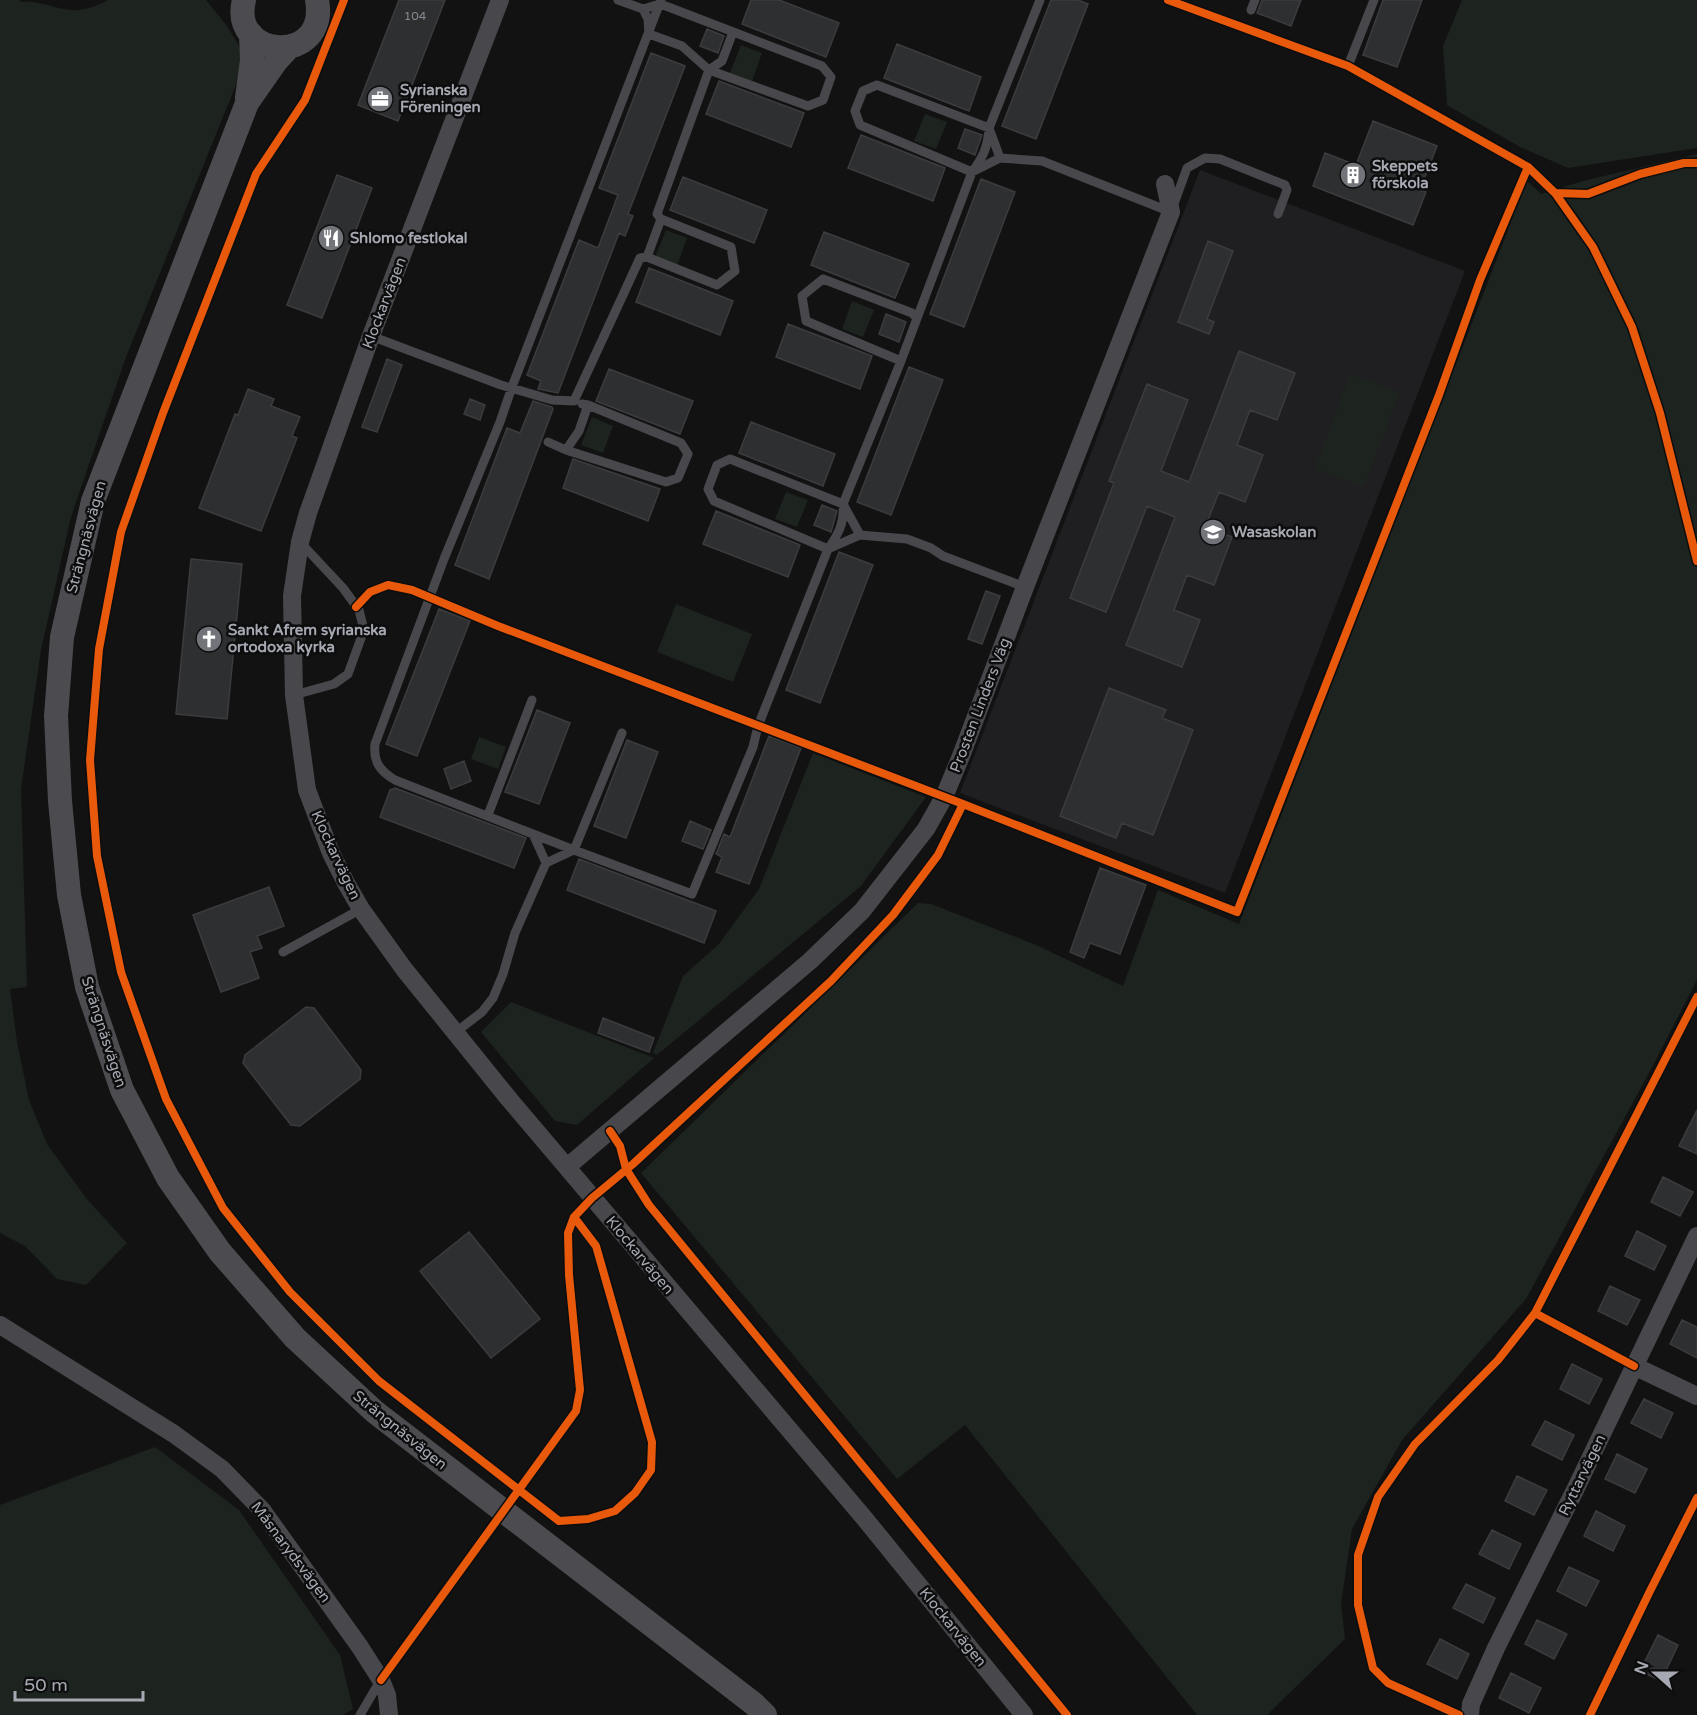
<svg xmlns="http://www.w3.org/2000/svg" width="1697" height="1715" font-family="'Varela Round',sans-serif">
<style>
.built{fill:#1f1f21}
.green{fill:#1d231e}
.building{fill:#2e2f30;stroke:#3c3c3f;stroke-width:1.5}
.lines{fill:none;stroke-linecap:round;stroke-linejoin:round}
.lane{stroke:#48484c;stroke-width:9}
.street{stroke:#48484c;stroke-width:18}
.secondary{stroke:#4c4c50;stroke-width:24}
.cycleway-casing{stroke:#0d0d0e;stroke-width:11}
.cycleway{stroke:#e8590c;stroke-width:8}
.labels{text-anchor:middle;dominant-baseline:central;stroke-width:5;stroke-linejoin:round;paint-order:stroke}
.number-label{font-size:12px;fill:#888a92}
.poi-label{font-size:15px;font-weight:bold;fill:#a6a9b2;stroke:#0d0d0e;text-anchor:start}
.street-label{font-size:15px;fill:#a6a9b2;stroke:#0d0d0e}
</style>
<rect width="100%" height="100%" fill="#121213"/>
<path class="built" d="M1200 170 1465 271 1225 893 960 793Z"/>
<path class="green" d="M0 0H19L22 2C40 0 54 9 72 10 84 11 98 6 108 0H206L227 26 242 51 244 65 126 357 71 517 41 650 21 789 27 987 10 989 17 1042 29 1100 47 1144 86 1198 127 1243 86 1285 57 1279 25 1246 0 1233Z
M1462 0H1697V148L1568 168 1520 147 1447 105 1443 46Z
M741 45 762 53 752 81 730 73Z
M925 114 947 122 936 149 914 141Z
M1697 154V980L1650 1071 1526 1299 1402 1440 1352 1529 1341 1604 1345 1639 1267 1715H1197L965 1425 897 1479 641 1173 918 903 931 904 1034 944 1123 986 1158 890 1239 924 1527 181 1541 194 1583 181Z
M666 230 687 238 677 266 655 257Z
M852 301 874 310 863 337 842 329Z
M1350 374 1400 392 1364 487 1315 469Z
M592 417 613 426 603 453 581 445Z
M786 492 808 500 797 527 775 519Z
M676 604 752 634 733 682 657 652Z
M479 737 506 747 498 769 471 759Z
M813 753 926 797 861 886 657 1055 653 1053 683 976 719 944 759 889Z
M511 1002 654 1058 577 1125 555 1121 481 1032Z
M155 1447 239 1510 340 1655 353 1709 343 1715H0V1505Z"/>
<path class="building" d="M399 0H445L398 121 358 105Z
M751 0H779L839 23 826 57 742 24Z
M1051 0H1078L1088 4 1036 139 1002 126Z
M1262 0H1301L1291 26 1257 13Z
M1383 0H1422L1397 67 1363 55Z
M707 29 724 36 718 53 700 46Z
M897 44 981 77 969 111 884 78Z
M651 53 685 66 628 214 633 216 625 236 619 233 558 393 538 389 541 381 527 375 579 240 598 248 618 195 599 188Z
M719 81 804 113 791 147 706 114Z
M1373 121 1437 146 1420 190 1426 192 1413 225 1313 186 1325 153 1356 165Z
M965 129 982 135 975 155 958 148Z
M861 135 945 168 933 201 848 168Z
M337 175 372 188 322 318 287 305Z
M683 177 767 210 754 243 670 210Z
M981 179 1015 192 964 327 930 314Z
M824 232 909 264 895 298 811 265Z
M1208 241 1233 251 1207 319 1214 322 1209 334 1178 322Z
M649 268 733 301 720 335 636 302Z
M886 314 906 322 899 342 879 334Z
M788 324 872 356 860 389 776 357Z
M1239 351 1295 373 1277 420 1250 410 1237 445 1263 455 1245 502 1219 492 1205 527 1232 537 1214 585 1187 575 1174 610 1200 620 1182 667 1126 645 1175 517 1147 506 1106 612 1070 598 1114 483 1109 481 1147 384 1188 400 1161 471 1189 482Z
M387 359 402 365 377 432 362 427Z
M909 367 943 380 891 515 857 502Z
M609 369 693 401 680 434 596 401Z
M248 389 274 399 271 406 300 417 292 436 297 438 261 531 199 508 235 414 238 415Z
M470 399 485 405 480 420 464 414Z
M533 401 552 407 553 409 489 579 455 565 507 428 520 433Z
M751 422 835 454 823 486 739 453Z
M573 459 660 489 648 521 563 488Z
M822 505 837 511 831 532 814 525Z
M716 511 800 545 788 577 703 544Z
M839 552 873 565 820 703 786 690Z
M191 559 242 564 227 719 176 714Z
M986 591 1000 596 982 644 968 639Z
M439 609 470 621 417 756 386 744Z
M1109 688 1166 710 1162 718 1193 730 1153 835 1122 823 1116 838 1060 816Z
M537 710 570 723 539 804 505 792Z
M769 736 801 748 749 884 716 872 722 857 716 854 724 834 730 837Z
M627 740 658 752 626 838 594 826Z
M464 761 471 781 451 789 444 769Z
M395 788 526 838 514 868 380 817 390 790Z
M690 821 711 830 703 849 682 841Z
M579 859 716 911 704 943 567 890Z
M1100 868 1146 885 1120 954 1090 943 1084 958 1070 952Z
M269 887 284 926 257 936 262 948 250 952 259 978 221 992 193 915Z
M306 1007 314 1008 361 1070 360 1079 300 1126 291 1125 243 1063 245 1055Z
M603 1018 654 1038 649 1052 598 1033Z
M1697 1110V1154L1679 1146Z
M1663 1177 1693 1192 1680 1216 1651 1202Z
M1637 1231 1666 1246 1654 1270 1625 1256Z
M469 1232 540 1319 491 1358 420 1271Z
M1610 1286 1640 1300 1627 1325 1598 1311Z
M1682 1320 1697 1327V1358L1670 1344Z
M1572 1364 1602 1379 1589 1404 1560 1389Z
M1644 1399 1673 1413 1661 1438 1631 1423Z
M1545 1421 1574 1435 1562 1460 1532 1445Z
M1617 1454 1647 1469 1635 1493 1605 1479Z
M1517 1476 1547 1490 1534 1515 1505 1501Z
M1596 1511 1625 1526 1613 1551 1584 1536Z
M1492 1530 1521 1544 1509 1569 1479 1554Z
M1569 1567 1599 1581 1586 1606 1557 1591Z
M1466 1584 1495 1598 1483 1623 1453 1608Z
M1537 1620 1567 1634 1554 1659 1525 1644Z
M1658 1635 1678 1645 1661 1681 1640 1671Z
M1440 1639 1469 1654 1457 1679 1427 1664Z
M1511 1673 1541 1688 1529 1713 1499 1698Z"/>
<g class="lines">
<path class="lane" d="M618 0 643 9 660 4 671 8 822 66 831 77 823 100 808 106 709 70 722 61 733 32
M1251 10 1255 0
M1348 66 1374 0
M1000 158 989 128 877 85 863 91 855 111 860 125 972 172 1000 158 1042 161 1171 212 1187 168 1205 158 1220 159 1285 185 1287 190 1278 214
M647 257 717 285 735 271 731 247 661 219
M371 336 501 385 552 400 574 401 640 258 647 257 661 219 657 214 709 70 682 46 649 34 648 19 643 9
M901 361 806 321 802 296 823 279 912 313 917 318
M548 442 566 450 579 431 588 405 582 404
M566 450 666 482 678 478 688 454 681 443 588 405
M860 535 843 504 730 459 717 465 708 489 714 501 828 549 860 535 907 539 931 548 943 556 1025 587
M294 695 334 684 348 674 364 630 359 610 343 588 300 542
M488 815 532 700
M533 834 574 850 622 733
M546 863 574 850 692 894 753 747 758 726 828 549C838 535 845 522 843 504L901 361 972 172C983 158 988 146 989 128L1040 0
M283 952 361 909
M456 1032 482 1012 493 998 503 974 515 933 546 863 533 834 395 780C380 771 373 762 375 744L444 559 500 422 512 387 661 0
M360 1715 380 1681"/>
<path class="street" d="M500 0 371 336 308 513 300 542 292 596 294 695 307 790 331 853 346 883 361 909 404 969 509 1099 865 1519 1024 1715
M567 1167 810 961 862 911 926 829 944 797 961 756 1025 587 1171 212 1165 184
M0 1325 174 1434 222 1469 262 1510 360 1647 381 1680 387 1695 389 1715
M1634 1366 1697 1396
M1470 1715 1471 1704 1496 1648 1575 1490 1697 1236"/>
<path class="secondary" d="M244 0C229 60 329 66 317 0
M289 47 277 60 247 103 93 501 62 637 56 716 60 801 69 895 87 987 122 1090 168 1178 220 1252 295 1338 375 1412 754 1704 765 1715
M247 98 252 60 251 34"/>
<defs>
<path id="cycleway" d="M344 0 305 100 256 174 163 413 121 532 99 649 90 760 97 856 121 972 166 1099 223 1208 290 1292 379 1381 559 1521 588 1519 615 1511 635 1493 651 1470 652 1442 596 1246 574 1217
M1168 0 1348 66 1528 167 1555 193 1588 194 1640 174 1684 163H1697
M1555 193 1593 247 1632 327 1660 413 1697 561
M356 607 370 592 388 585 412 590 498 626 963 804 1237 912 1439 395 1480 280 1528 167
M610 1131 620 1146 626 1169 649 1205 1067 1715
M1535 1313 1634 1366
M381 1680 576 1411 580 1390 569 1275 568 1233 574 1217 592 1198 633 1164 831 981 893 915 938 855 963 804
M1459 1715 1388 1683 1373 1668 1358 1605V1555L1378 1497 1415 1444 1498 1360 1535 1313 1697 997
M1590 1715 1649 1593 1697 1498"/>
</defs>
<use href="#cycleway" class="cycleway-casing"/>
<use href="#cycleway" class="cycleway"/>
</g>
<defs>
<symbol id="office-disc" viewBox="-11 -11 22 22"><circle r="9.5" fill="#72747a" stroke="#0d0d0e"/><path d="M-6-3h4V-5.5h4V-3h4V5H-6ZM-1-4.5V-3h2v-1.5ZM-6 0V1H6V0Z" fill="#fff"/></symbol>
<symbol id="building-disc" viewBox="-11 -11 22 22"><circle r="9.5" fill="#72747a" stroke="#0d0d0e"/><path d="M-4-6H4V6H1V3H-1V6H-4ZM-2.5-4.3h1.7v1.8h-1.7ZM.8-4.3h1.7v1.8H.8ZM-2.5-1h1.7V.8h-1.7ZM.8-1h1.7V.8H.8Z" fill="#fff"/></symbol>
<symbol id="restaurant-disc" viewBox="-11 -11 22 22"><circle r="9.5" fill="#72747a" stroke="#0d0d0e"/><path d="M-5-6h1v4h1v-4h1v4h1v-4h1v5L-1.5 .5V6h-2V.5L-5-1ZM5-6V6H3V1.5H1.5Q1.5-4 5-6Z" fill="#fff"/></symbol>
<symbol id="school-disc" viewBox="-11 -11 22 22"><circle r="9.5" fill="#72747a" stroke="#0d0d0e"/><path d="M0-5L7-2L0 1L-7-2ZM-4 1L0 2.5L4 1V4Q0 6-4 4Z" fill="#fff"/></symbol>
<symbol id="church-disc" viewBox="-11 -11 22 22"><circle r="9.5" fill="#72747a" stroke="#0d0d0e"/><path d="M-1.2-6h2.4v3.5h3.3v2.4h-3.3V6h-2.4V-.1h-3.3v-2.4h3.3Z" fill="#fff"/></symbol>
</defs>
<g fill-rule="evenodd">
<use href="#office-disc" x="365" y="84" width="30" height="30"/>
<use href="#building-disc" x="1338" y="160" width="30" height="30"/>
<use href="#restaurant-disc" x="316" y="223" width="30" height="30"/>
<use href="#school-disc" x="1198" y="517" width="30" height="30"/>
<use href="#church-disc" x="194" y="624" width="30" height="30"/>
</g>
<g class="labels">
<g class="number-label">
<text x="415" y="16">104</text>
</g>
<g class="poi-label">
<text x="400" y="90">Syrianska<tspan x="400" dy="17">Föreningen</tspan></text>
<text x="1372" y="166">Skeppets<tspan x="1372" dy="17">förskola</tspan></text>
<text x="350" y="238">Shlomo festlokal</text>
<text x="1232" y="532">Wasaskolan</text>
<text x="228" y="630">Sankt Afrem syrianska<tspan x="228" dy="17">ortodoxa kyrka</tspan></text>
</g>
<g class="street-label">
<text transform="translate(384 303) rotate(-69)">Klockarvägen</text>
<text transform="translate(86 537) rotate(-75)">Strängnäsvägen</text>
<text transform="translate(980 705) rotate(-69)">Prosten Linders Väg</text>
<text transform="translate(336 855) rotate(65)">Klockarvägen</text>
<text transform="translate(104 1032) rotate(72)">Strängnäsvägen</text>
<text transform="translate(640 1255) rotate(50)">Klockarvägen</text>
<text transform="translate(400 1430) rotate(39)">Strängnäsvägen</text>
<text transform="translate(1582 1475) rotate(-64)">Ryttarvägen</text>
<text transform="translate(291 1552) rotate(53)">Måsnarydsvägen</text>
<text transform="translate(953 1627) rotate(51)">Klockarvägen</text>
</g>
</g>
<g transform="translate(1655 1673) rotate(291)" stroke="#0d0d0e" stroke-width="4.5" paint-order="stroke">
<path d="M0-4.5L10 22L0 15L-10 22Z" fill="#a6a9b2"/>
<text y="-9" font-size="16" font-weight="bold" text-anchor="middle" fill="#a6a9b2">N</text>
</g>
<path d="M15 1691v9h128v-9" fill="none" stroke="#a6a9b2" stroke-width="3"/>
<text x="24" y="1691" font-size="18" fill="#a6a9b2" stroke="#0d0d0e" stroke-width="4.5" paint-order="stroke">50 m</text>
</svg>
